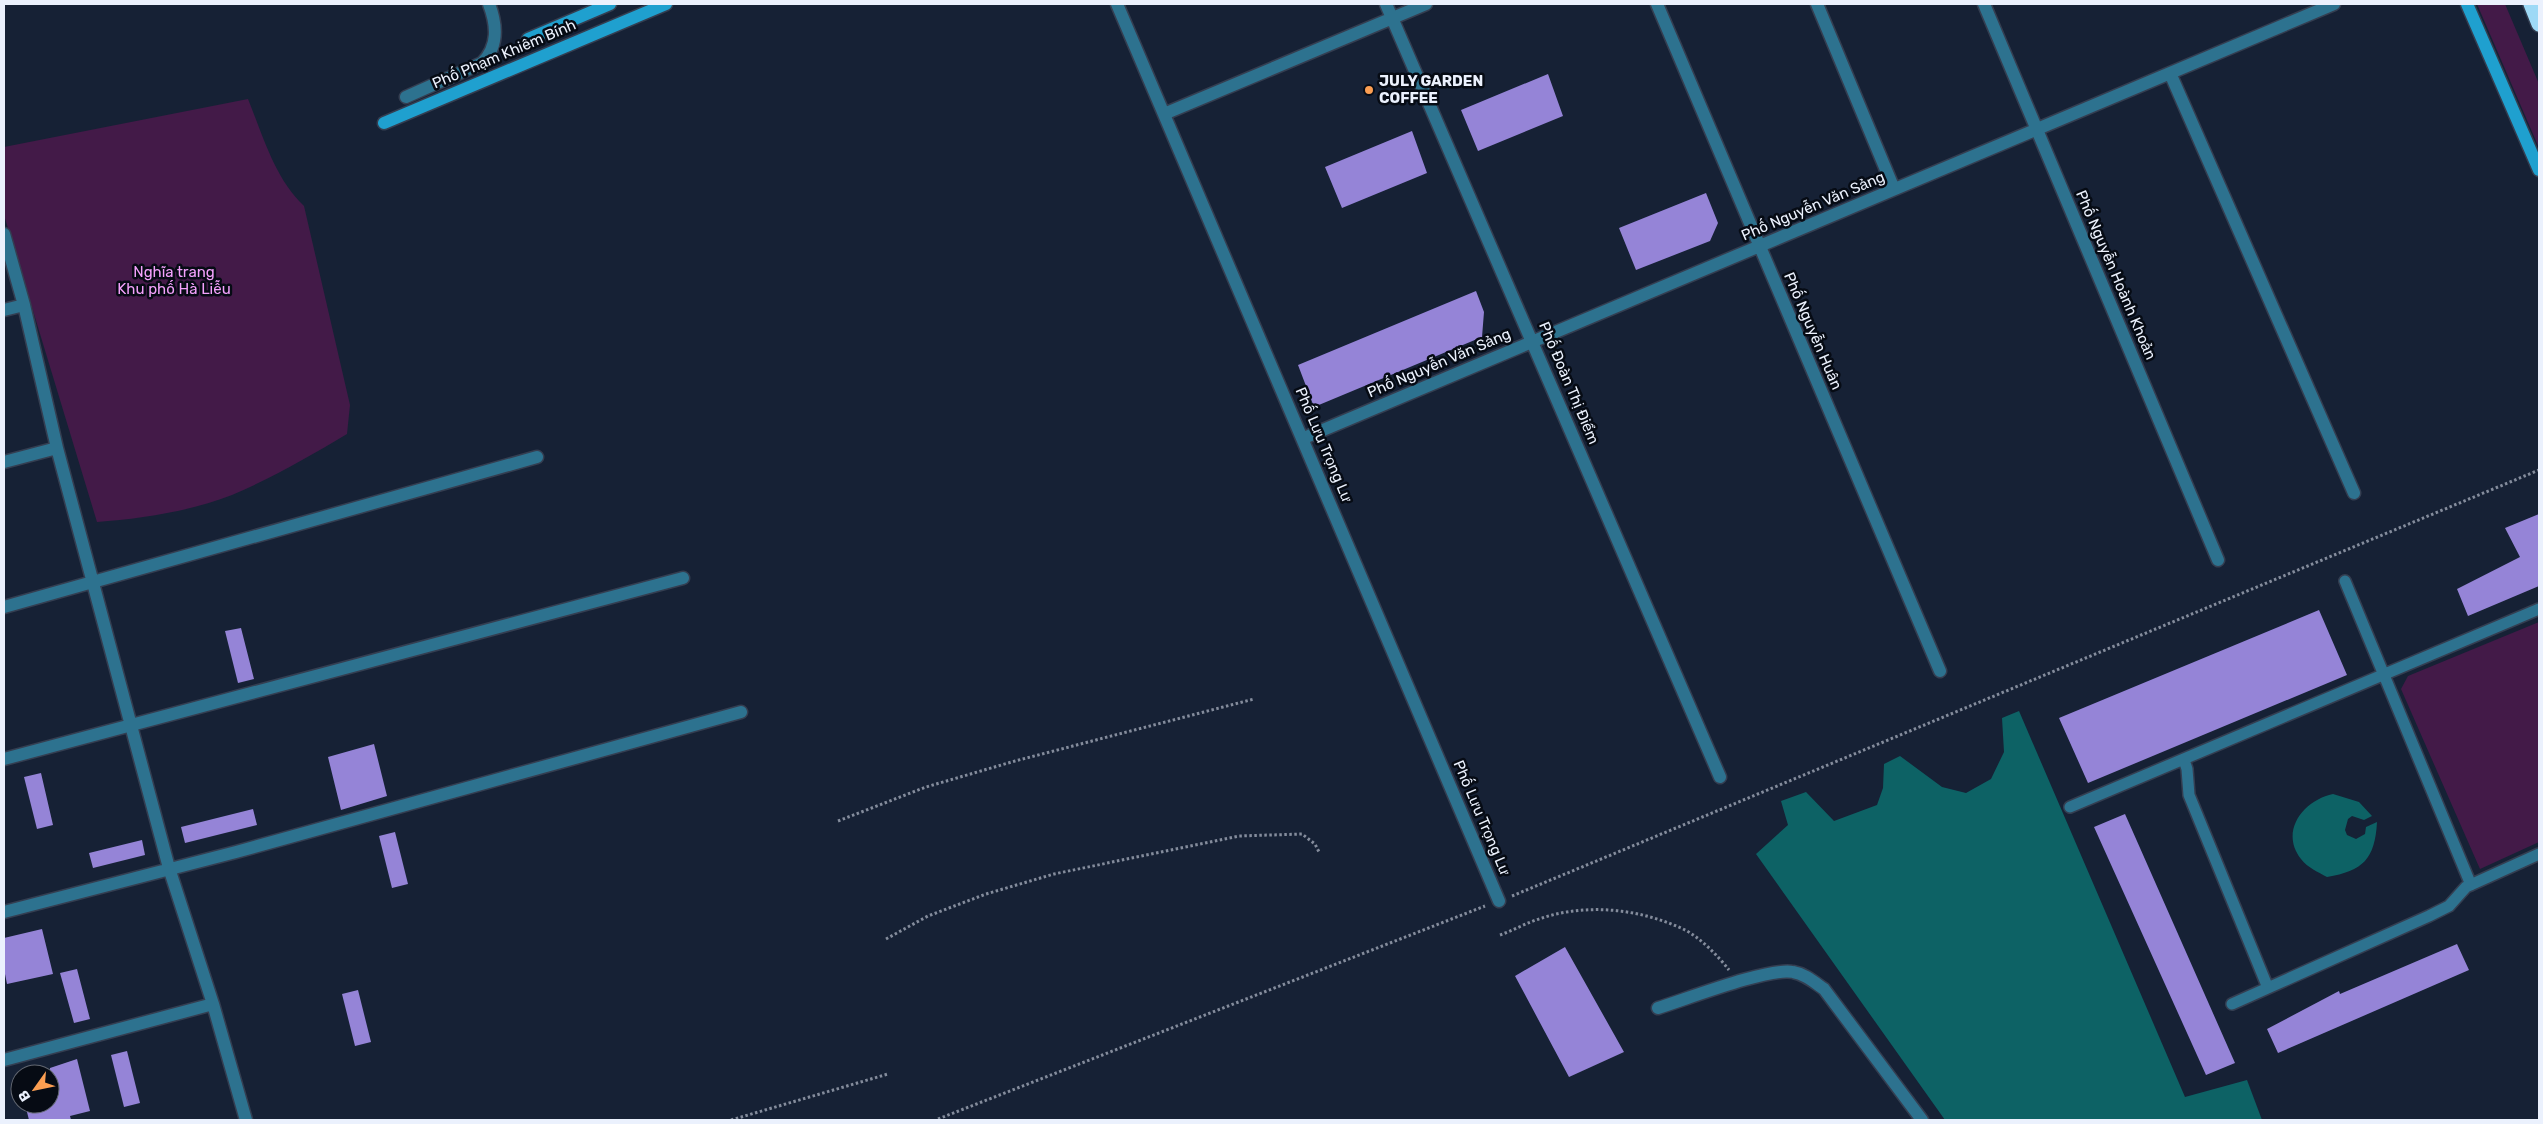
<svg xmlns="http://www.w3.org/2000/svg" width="2543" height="1124" font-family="Rubik,sans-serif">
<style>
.green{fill:#431a48}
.water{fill:#0d6265}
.building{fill:#9584d7}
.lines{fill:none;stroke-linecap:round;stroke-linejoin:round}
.lane-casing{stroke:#343e51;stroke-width:14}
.street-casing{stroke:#343e51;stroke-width:15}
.secondary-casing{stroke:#343e51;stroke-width:15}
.highway-casing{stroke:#343e51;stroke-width:18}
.path{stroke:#848c9c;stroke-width:3;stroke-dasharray:2.5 2.5;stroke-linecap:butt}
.lane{stroke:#2d728f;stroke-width:11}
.street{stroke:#2d728f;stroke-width:12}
.secondary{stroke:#1fa0cf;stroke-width:12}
.highway{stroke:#9ed9f6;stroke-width:15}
.poi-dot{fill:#fb9e52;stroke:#060b14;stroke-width:2}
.labels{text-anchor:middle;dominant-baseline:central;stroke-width:5;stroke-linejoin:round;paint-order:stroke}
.street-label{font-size:15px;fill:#ebf1fd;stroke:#060b14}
.poi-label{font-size:15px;font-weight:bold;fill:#ebf1fd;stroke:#060b14;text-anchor:start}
.park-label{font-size:15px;fill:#f4a1fc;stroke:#060b14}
</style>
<rect width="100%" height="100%" fill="#162135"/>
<path class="green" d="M2477 4H2505L2539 84V148Z
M248 99C263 136 275 179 304 206L350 405 347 434C310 456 272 478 232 495 192 511 140 519 97 522L4 215V147Z
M2539 622V842L2480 869 2401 689 2408 676Z"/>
<path class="water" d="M2019 711 2185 1097 2247 1080 2262 1120H1945L1756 854 1788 825 1781 801 1806 792 1834 821 1877 805 1883 788 1884 764 1900 756 1942 787 1966 793 1991 779 2004 752 2002 718Z
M2333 794 2359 802 2372 816 2364 820 2352 816 2348 819 2345 830 2347 835 2356 839 2365 834 2366 827 2377 822C2375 859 2363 871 2327 877 2318 872 2308 868 2301 859 2279 831 2304 800 2333 794Z"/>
<path class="building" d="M1548 74 1563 116 1478 151 1461 110Z
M1412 131 1427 173 1342 208 1325 167Z
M1706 193 1718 223 1710 241 1636 270 1619 228Z
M1476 291 1484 312 1482 337 1314 407 1298 365Z
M2539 514V586L2468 616 2457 589 2520 557 2505 528Z
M2319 610 2347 675 2088 783 2059 718Z
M241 628 254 679 238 683 225 631Z
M374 744 387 796 341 810 328 757Z
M41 773 53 825 37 829 24 777Z
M253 809 257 825 185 843 181 827Z
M2125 814 2235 1063 2206 1075 2094 827Z
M395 832 408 884 392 888 379 836Z
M142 840 145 855 93 868 89 853Z
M42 929 53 974 7 984 4 969V938Z
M2457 944 2469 970 2278 1053 2267 1029 2339 991 2340 994Z
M1565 947 1624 1052 1569 1077 1515 976Z
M77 969 90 1019 74 1023 60 973Z
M358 990 371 1042 355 1046 342 994Z
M127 1051 140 1103 124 1107 111 1055Z
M77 1059 90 1111 70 1116 71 1120H29L25 1104H50V1068Z"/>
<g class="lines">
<defs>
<path id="lane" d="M2345 581 2471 885
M2184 760 2187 769 2189 795 2268 988
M2070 807 2539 609
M2232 1004 2429 916 2449 906 2466 887 2539 854"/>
<path id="street" d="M1117 4 1499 901
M1386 4 1720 777
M1657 4 1940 671
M1817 4 1894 189
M1984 4 2218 560
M2170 73 2354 493
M406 97 482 63C499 46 497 25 489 4
M1164 114 1426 4
M4 234 24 305 57 448 169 868 213 1004 246 1120
M4 310 24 305
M1304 438 2334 4
M4 462 57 448
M4 607 537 457
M4 759 683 578
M4 912 236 852 741 712
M1658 1008C1687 999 1769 967 1793 972 1805 974 1814 982 1824 989L1922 1120
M4 1060 213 1004"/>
<path id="secondary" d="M2467 4 2539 170
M528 39 610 4
M384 123 666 4"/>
<path id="highway" d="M2531 4 2539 24"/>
</defs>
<use href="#lane" class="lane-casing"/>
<use href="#street" class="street-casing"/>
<use href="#secondary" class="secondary-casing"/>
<use href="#highway" class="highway-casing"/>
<path class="path" d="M838 821 926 787 1015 761 1254 699
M1512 896 2539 470
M1500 935C1514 930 1528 922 1542 918 1588 903 1640 909 1683 929 1700 937 1718 956 1729 970
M886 939 928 916 986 894 1054 874 1239 836 1302 834 1315 844 1319 852
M938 1119 1485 906
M731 1120 888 1074"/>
<use href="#lane" class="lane"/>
<use href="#street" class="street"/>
<use href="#secondary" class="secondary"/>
<use href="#highway" class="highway"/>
</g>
<circle class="poi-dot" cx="1369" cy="90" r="5"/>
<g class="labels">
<g class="street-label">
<text transform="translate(504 54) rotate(-23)">Phố Phạm Khiêm Bính</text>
<text transform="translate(1813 206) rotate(-23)">Phố Nguyễn Văn Sảng</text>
<text transform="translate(2116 275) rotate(67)">Phố Nguyễn Hoành Khoản</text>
<text transform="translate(1813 331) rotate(67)">Phố Nguyễn Huân</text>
<text transform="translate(1439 363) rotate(-23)">Phố Nguyễn Văn Sảng</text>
<text transform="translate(1569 383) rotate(67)">Phố Đoàn Thị Điểm</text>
<text transform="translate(1324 445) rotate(67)">Phố Lưu Trọng Lư</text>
<text transform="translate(1482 818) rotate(67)">Phố Lưu Trọng Lư</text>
</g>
<g class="poi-label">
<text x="1379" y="81">JULY GARDEN<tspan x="1379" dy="17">COFFEE</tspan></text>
</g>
<g class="park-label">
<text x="174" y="272">Nghĩa trang<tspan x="174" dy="17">Khu phố Hà Liễu</tspan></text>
</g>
</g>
<rect width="2543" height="1124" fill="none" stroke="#ebf1fd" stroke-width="10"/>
<g transform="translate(35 1089) rotate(237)"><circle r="24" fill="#060b14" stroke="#626771"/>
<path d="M0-4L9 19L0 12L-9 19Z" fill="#fb9e52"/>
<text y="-8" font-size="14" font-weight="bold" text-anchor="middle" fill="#ebf1fd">B</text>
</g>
</svg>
